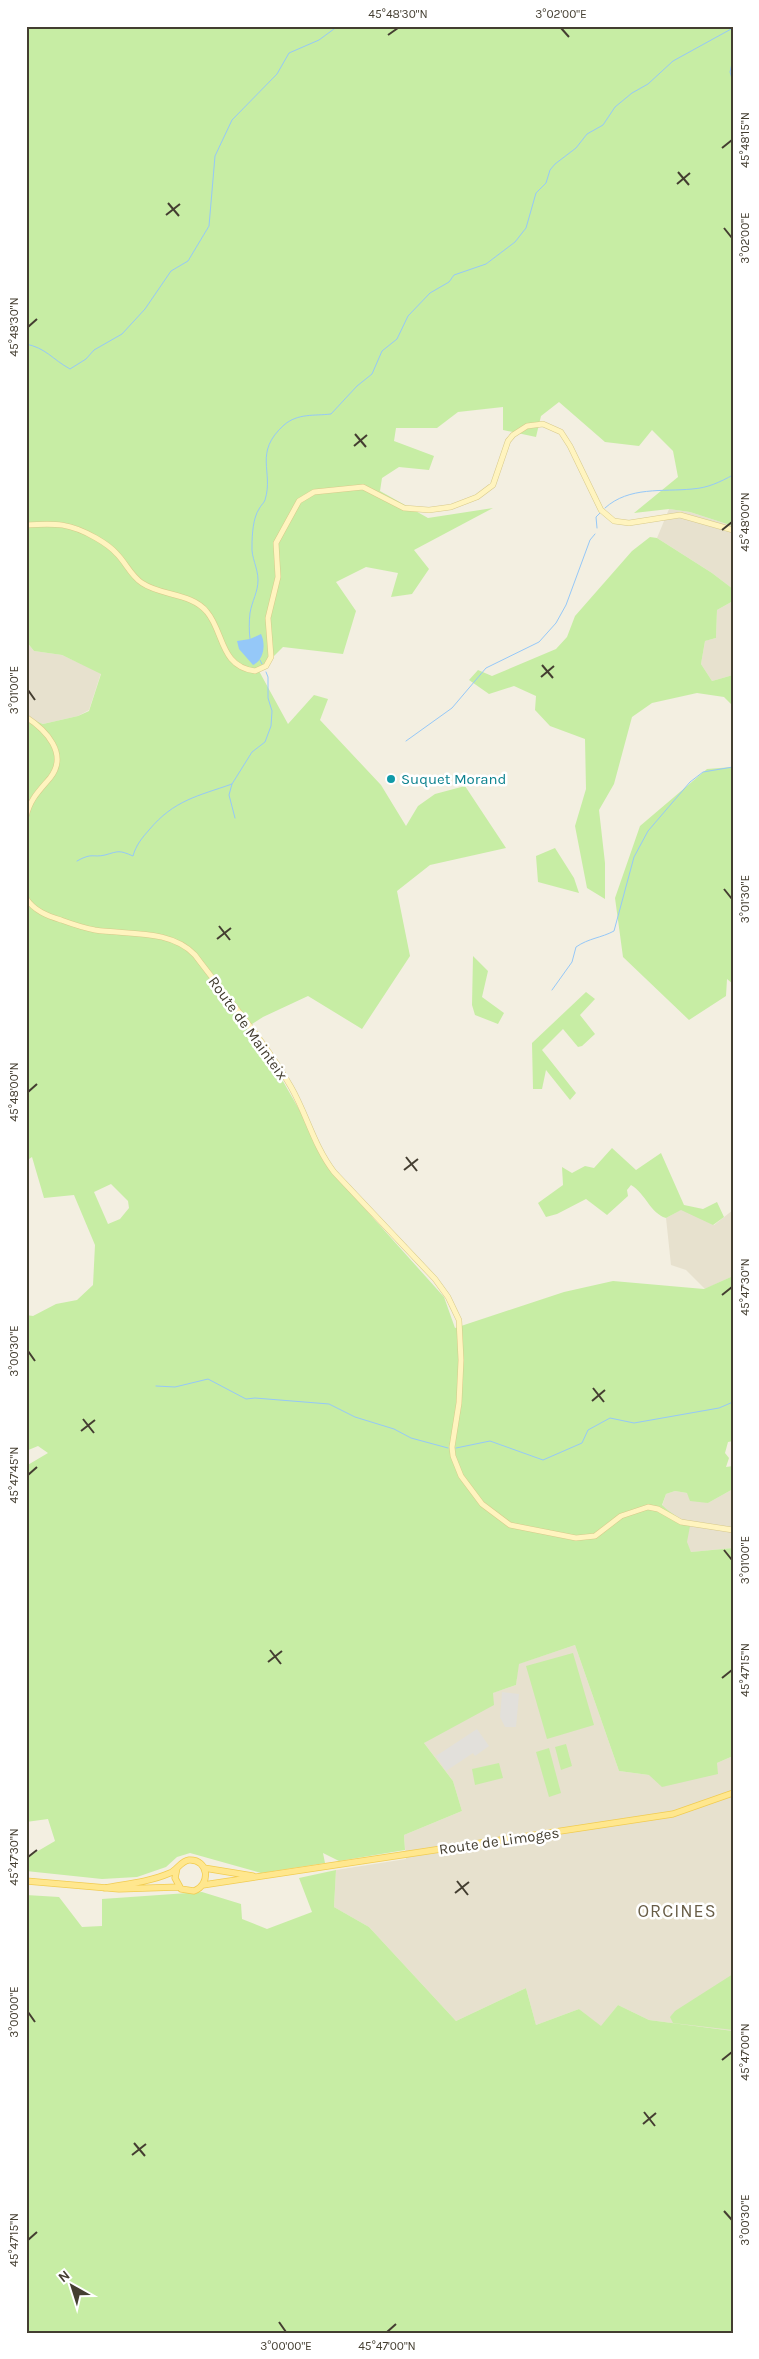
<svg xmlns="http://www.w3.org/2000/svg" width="759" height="2359" font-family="Karla,sans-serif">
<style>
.residential{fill:#e7e1ce}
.green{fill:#c7eda4;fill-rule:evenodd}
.parking{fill:#e2e0db}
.water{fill:#95c8f8}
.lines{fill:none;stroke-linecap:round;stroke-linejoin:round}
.stream{stroke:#95c8f8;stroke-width:1}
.secondary-casing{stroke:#d8ca8b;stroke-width:6}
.primary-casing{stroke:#f1cc51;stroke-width:7}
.secondary{stroke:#fff4bf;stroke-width:5}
.primary{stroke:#ffe78e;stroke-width:5.5}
.ticks{fill:none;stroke:#443e31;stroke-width:2}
.culture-dot{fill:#0f9aa8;stroke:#fff;stroke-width:2}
.labels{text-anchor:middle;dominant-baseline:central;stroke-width:5;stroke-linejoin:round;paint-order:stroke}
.culture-label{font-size:15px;fill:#0d838f;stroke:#fff;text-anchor:start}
.street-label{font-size:15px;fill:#443e31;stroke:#fff}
.quarter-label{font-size:18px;letter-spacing:1px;fill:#685d47;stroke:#fff}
.neatline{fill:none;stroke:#443e31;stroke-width:2}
.ticks-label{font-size:12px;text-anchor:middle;fill:#443e31}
</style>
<rect width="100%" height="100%" fill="#f3efe1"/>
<path class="residential" d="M669 509 690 512 733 526V589L712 573 657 538Z
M733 601V675L712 681 701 664 705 641 716 638 717 610Z
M26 641 34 651 62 655 101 673 89 710 78 716 43 724 26 717Z
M684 1208 714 1225 733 1210V1276L705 1289 686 1270 671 1265 666 1218Z
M733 1489V1548L691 1552 673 1516 662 1506 666 1494 675 1491 687 1493 708 1503Z
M575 1645 619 1771 649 1775 717 1763 733 1756V2031L649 2020 618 2005 601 2027 579 2009 536 2025 526 1988 456 2021 369 1927 334 1907 336 1870 406 1859 404 1835 462 1811 453 1781 424 1743 492 1693 516 1685 518 1664Z"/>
<path class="green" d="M26 26H733V526L690 512 669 509 634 513 678 477 673 451 652 430 639 446 605 442 559 402 541 416 536 437 503 430V407L458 412 437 428H396L394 441 434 456 429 470 399 467 382 478 380 491 428 518 493 508 414 550 429 569 412 594 391 597 398 573 366 567 336 582 356 611 343 654 283 647 259 671 288 724 314 695 328 699 320 720 381 785 406 826 418 806 435 794 465 786 506 848 430 865 397 891 410 956 362 1029 308 996 263 1017 246 1028 272 1062 340 1181 444 1297 455 1328 564 1292 613 1281 704 1289 733 1276V1441L728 1442 725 1453 729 1458 726 1467 733 1466V1489L708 1503 690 1501 687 1493 675 1491 666 1494 662 1505C671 1514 681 1518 690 1526L687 1542 691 1552 733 1548V1756L717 1763 718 1774 662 1787 649 1775 619 1771 575 1645 519 1664 516 1685 493 1693 494 1705 424 1743 453 1781 462 1811 404 1835 405 1850 339 1861 323 1853 325 1863 261 1873 190 1853 177 1857 166 1867 137 1877 102 1879 26 1871V1858L55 1841 48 1819 26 1822V1466L48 1453 38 1446 26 1451V1315L33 1316 56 1304 77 1300 93 1285 95 1245 74 1195 44 1198 32 1157 26 1161V717L43 724 78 716 89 711 101 674 62 655 34 651 26 641ZM111 1184 128 1201 129 1208 120 1219 108 1224 94 1192Z
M650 537 657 538 712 573 733 589V601L717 610 716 638 705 641 701 664 712 681 733 675V706L724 697 697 693 652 703 632 717 614 784 599 810 605 863V899L587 888 575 826 586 789 585 739 550 726 535 710 536 696 514 686 489 694 469 680 478 670 492 676 556 649 567 637 575 616 632 551Z
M733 767V984L727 979 726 996 689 1020 623 957 615 898 640 826 707 769Z
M555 848 574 878 579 893 538 882 536 856Z
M473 956 488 971 482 997 504 1013 498 1024 475 1015 472 1005Z
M586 992 595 999 580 1015 595 1034 582 1046 578 1047 563 1029 542 1050 576 1093 570 1100 546 1070 542 1089H533L532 1043Z
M612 1148 636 1170 661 1153 684 1205 703 1209 717 1202 724 1217 713 1225 681 1210 666 1218C650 1213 646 1194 631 1185L627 1190 628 1196 607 1215 586 1199 557 1214 546 1217 538 1203 563 1185 562 1167 572 1173 585 1166 594 1168Z
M573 1653 594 1725 547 1739 526 1666Z
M566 1744 572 1766 561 1770 555 1747Z
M549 1748 561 1793 549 1797 536 1752Z
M499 1763 503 1778 475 1785 472 1769Z
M336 1870 334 1907 369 1927 456 2021 526 1988 536 2025 579 2009 601 2026 618 2005 649 2020 733 2031V2333H26V1895L59 1897 82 1927 102 1926V1899L202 1892 241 1904 242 1919 267 1929 312 1912 299 1878Z
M733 1974V2030L673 2023 670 2017 675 2011Z"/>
<path class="parking" d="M502 1692 519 1694 516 1727H505L500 1717Z
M477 1729 489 1746 475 1756 473 1753 446 1771 436 1756Z"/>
<path class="water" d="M261 634C266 644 264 660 253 665L239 649 237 641 250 639Z"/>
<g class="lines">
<path class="stream" d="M733 59 730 72 733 82
M26 344C46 348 52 359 70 369L86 359 94 350 122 334 145 309 171 271 188 261 209 226 215 156 232 120 277 74 289 53 319 40 338 26
M605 508C629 486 663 492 692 489 708 488 720 482 733 475
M597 528 596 517 600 513
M250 639C249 631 249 622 250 613 252 601 258 592 258 580 258 568 251 557 252 546 252 535 253 518 259 509 261 505 264 503 265 500 274 471 253 453 284 425 298 413 314 416 331 414L357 386 372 374 382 351 397 339 408 316 430 293 449 282 454 275 486 264 515 242 526 228 536 193 546 183 550 170 555 164 576 148 587 134 603 125 615 107 632 93 648 84 673 61 733 28
M260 660 262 664
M406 741 452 708 486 668 539 642 556 623 566 605 590 540 595 534
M232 784 229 795 235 818
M77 861C93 852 92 858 105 855 119 851 119 850 133 856 136 845 142 838 149 830 174 800 198 796 232 784L252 752 265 742 271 726 272 711 268 698V677L266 672
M552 990 572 962 576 947C589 938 601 938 614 931L634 857 648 831 690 782 703 772 733 767
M156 1386 175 1387 208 1379 246 1399 255 1398 329 1404 355 1417 394 1429 411 1438 448 1448
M456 1448 490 1441 543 1460 582 1443 588 1430 610 1418 634 1423 719 1408 733 1402"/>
<defs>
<path id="secondary" d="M26 525C56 523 70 523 96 538 103 542 111 547 117 554 126 563 131 576 142 583 161 596 192 593 207 612 224 632 220 667 255 671L266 666 271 657 268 618 278 577 276 543 299 501 314 492 363 487 404 508 429 510 451 507 477 497 493 485 508 441 513 435 527 426 543 424 561 432 570 446 601 510 614 521 629 523 680 515 733 530
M26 717C46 730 69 754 50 778 39 791 30 799 26 817
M26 898C34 911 48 916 61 920 72 924 84 928 95 930 128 935 171 929 195 955 227 998 264 1040 291 1087 307 1115 314 1146 334 1172L435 1279 448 1297 459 1320 461 1360 459 1403 452 1447 453 1456 461 1476 482 1504 510 1525 576 1538 595 1536 621 1516 648 1507 658 1509 681 1522 733 1530"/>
<path id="primary" d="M204 1868 253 1876
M26 1881 119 1889 179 1887
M203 1885 673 1814 733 1793
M105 1888C127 1884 149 1882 170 1873 177 1870 181 1861 189 1860 209 1859 211 1885 194 1891L181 1889 175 1878 177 1868"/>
</defs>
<use href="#secondary" class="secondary-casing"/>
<use href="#primary" class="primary-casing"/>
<use href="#secondary" class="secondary"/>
<use href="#primary" class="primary"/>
</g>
<path class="ticks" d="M561 28 569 37M388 35 398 28M722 148 732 140M678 172 689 185M677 184 690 173M168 203 179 216M166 215 180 204M724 228 732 238M28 327 37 319M355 434 366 447M354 446 367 435M722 530 732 522M542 665 553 678M541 677 554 666M28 690 35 700M724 889 732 899M219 926 230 940M217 939 231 928M28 1092 37 1084M406 1157 417 1171M404 1170 418 1159M722 1295 732 1287M28 1351 35 1361M593 1388 604 1402M592 1401 605 1390M83 1419 94 1433M81 1431 95 1420M28 1475 37 1467M724 1550 732 1560M270 1650 281 1664M268 1662 282 1651M722 1678 732 1670M28 1857 37 1850M457 1881 468 1895M455 1893 469 1882M28 2012 35 2022M722 2060 732 2052M644 2112 655 2126M643 2124 656 2113M134 2143 145 2156M132 2155 146 2144M724 2211 732 2220M28 2240 37 2232M279 2322 286 2332M387 2332 396 2324"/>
<circle class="culture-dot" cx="391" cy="779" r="5"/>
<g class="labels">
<g class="culture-label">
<text x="401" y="779">Suquet Morand</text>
</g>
<g class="street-label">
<text transform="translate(248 1028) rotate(54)">Route de Mainteix</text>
<text transform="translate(499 1841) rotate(-8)">Route de Limoges</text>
</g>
<g class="quarter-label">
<text x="677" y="1911">ORCINES</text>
</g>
</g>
<rect width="759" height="2359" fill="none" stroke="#ffffff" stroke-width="55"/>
<g transform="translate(72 2286) rotate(321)" stroke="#ffffff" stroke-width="4" paint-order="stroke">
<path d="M0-4L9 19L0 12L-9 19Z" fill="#443e31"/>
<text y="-8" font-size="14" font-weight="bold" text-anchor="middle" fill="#443e31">N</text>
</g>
<rect x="28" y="28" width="704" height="2304" class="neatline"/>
<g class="ticks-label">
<text x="398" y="18">45°48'30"N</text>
<text x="561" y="18">3°02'00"E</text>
<text transform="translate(745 140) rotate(-90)" y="4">45°48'15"N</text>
<text transform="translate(745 238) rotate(-90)" y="4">3°02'00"E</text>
<text transform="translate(14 327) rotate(-90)" y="4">45°48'30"N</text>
<text transform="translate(745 522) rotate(-90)" y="4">45°48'00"N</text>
<text transform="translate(14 690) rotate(-90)" y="4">3°01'00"E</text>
<text transform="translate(745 899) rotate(-90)" y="4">3°01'30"E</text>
<text transform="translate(14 1092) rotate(-90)" y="4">45°48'00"N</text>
<text transform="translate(745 1287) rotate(-90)" y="4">45°47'30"N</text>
<text transform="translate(14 1351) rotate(-90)" y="4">3°00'30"E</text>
<text transform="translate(14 1475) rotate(-90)" y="4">45°47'45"N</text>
<text transform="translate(745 1560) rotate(-90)" y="4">3°01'00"E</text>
<text transform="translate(745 1670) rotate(-90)" y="4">45°47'15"N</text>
<text transform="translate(14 1857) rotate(-90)" y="4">45°47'30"N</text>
<text transform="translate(14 2012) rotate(-90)" y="4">3°00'00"E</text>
<text transform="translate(745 2052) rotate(-90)" y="4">45°47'00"N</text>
<text transform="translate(745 2220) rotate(-90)" y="4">3°00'30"E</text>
<text transform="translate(14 2240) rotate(-90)" y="4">45°47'15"N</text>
<text x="286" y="2350">3°00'00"E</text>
<text x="387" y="2350">45°47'00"N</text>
</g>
</svg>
